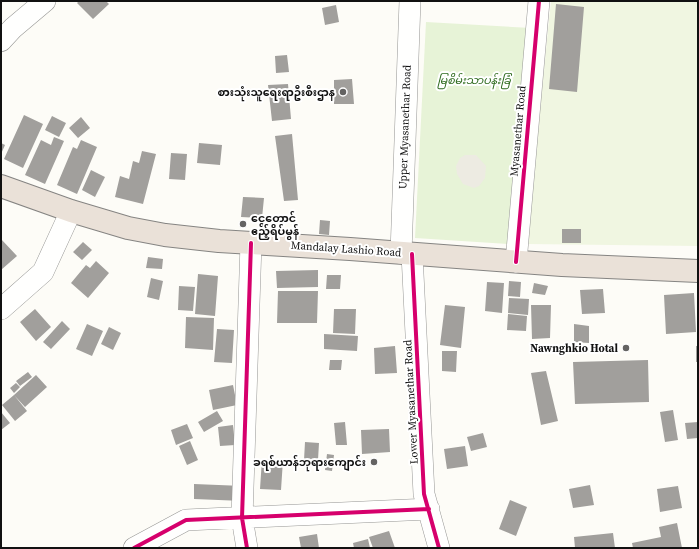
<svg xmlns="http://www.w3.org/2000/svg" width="699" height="549" font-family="'Source Serif 4','Noto Sans Myanmar',serif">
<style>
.green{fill:#e7f3d7}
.pitch{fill:#f0f6e1}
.plaza{fill:#edebe2}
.building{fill:#a19f9c}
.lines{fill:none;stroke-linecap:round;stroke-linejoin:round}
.minor-casing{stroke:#979795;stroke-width:22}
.highway-casing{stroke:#858482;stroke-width:24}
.minor{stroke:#fffffe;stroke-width:21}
.highway{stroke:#eae1d8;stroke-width:22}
.cycleway-casing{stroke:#fff;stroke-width:6}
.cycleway{stroke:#d6006c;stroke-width:4}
.poi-dot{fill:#646362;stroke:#fff;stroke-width:1.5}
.labels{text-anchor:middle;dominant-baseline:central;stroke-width:4;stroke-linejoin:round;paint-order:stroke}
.park-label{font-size:11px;font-style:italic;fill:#2f6b1f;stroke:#fff}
.poi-label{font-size:11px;font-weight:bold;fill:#111;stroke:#fff;text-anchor:end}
.street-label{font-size:11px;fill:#111;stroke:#fff}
</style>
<rect width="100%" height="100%" fill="#fdfcf7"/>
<path class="green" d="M426 22 531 28 508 244 415 238Z"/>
<path class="pitch" d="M551 1H698V246L526 244Z"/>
<path class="plaza" d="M465 155H476L486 166 485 178 479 186 474 188 463 184 457 174 456 166 460 158Z"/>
<path class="building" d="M79 1H106L109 4 93 19 77 3Z
M556 4 584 7 577 92 549 89Z
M336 5 339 22 325 25 322 8Z
M287 55 289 72 276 73 275 56Z
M352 79 354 104H334V80Z
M288 84 291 119 272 121 268 85Z
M24 115 43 124 23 168 4 159Z
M52 116 66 123 59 137 45 130Z
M81 117 90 128 78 138 69 128Z
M292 134 298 200 284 201 275 136Z
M54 137 64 141 45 184 25 175 41 140 51 145Z
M81 140 97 147 77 194 57 185 73 147 77 149Z
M1 143 5 145 1 154Z
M199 143 222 145 220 165 197 163Z
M142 151 156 154 143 204 115 197 120 176 129 179 133 161 139 163Z
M171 153 187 154 185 180 169 179Z
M91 170 105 177 95 197 82 190Z
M243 197 264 198 262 218 241 217Z
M320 220 330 221 329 235 319 234Z
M562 229H581V243H562Z
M1 239 17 256 1 270Z
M83 242 92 250 82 260 73 252Z
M148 257 163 259 162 269 146 268Z
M96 261 109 273 88 298 71 283 86 265 90 268Z
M318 270V287L277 288 276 271Z
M198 274 218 276 215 316 195 314Z
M327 275H341L340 289H326Z
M151 278 163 281 159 300 147 297Z
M509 281 521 282 520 297 508 296Z
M487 282 504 283 502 313 485 311Z
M534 283 548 286 545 295 532 293Z
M179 286 195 287 193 311 178 310Z
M603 289 605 313 582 314 580 290Z
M278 291H318L317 323H277Z
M694 293 696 332 666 334 664 295Z
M509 298 529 299 528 315 508 313Z
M445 305 465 307 461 348 440 345Z
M531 305H551L550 338 532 339Z
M35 309 51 327 36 341 20 322Z
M334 309H356L355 334 333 333Z
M508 314 527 316 526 331 507 330Z
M186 317 214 318 213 350 185 348Z
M62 321 70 329 51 349 43 342Z
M87 324 103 331 92 356 76 349Z
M574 324 589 326V343L574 342Z
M109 327 121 333 113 350 101 344Z
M217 329 234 330 232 363 214 362Z
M324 334 358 336 357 351 324 349Z
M395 346 397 373 375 374 374 348Z
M696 346H698V362H696Z
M442 351H457L456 372 442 371Z
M330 360H342L341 370H329Z
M648 360 649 402 575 404 573 362Z
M546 371 558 421 541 425 531 373Z
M28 372 32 377 20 386 16 381Z
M36 375 47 387 25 407 14 395Z
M16 383 20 387 14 393 10 388Z
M233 385 237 405 213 410 209 390Z
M14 395 27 411 15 421 2 405Z
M673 410 678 440 665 442 660 412Z
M217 411 223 421 204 432 198 422Z
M1 412 10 423 1 430Z
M345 422 347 445H336L334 423Z
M698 422V438L687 439 685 423Z
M187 424 193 438 176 445 171 430Z
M233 425 235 445 220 446 218 427Z
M389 429 390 452 362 454 361 430Z
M483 433 487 447 471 451 467 437Z
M190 441 198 460 187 465 179 446Z
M305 442 319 443 318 460H304Z
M465 446 468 466 447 469 444 449Z
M327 454 334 455 332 471 325 470Z
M262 459 283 460 281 490 260 489Z
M194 484 243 486V501L194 499Z
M590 485 594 505 573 508 569 489Z
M678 486 682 508 660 512 657 489Z
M510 500 527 507 516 536 499 529Z
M677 523 682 548H633L632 543 661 537 659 527Z
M389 531 395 548H373L369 537Z
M613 533 615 548H575L574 537Z
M317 534 319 548H301L299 537Z
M368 539 370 548H354L353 543Z"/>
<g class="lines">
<defs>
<path id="minor" d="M1 41 13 28 45 1
M401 253 410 1
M412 254 424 494 439 548
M516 262 539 1
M1 309 43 272 71 211
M134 548 186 520 429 509
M247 548 242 518 251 243"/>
<path id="highway" d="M1 186 71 211 128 228 165 235 219 241 350 249 562 265 698 271"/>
</defs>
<use href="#minor" class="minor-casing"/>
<use href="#highway" class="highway-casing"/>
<use href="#minor" class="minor"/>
<use href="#highway" class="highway"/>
<defs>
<path id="cycleway" d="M412 254 424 494 439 548
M516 262 539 1
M134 548 186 520 429 509
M247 548 242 518 251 243"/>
</defs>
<use href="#cycleway" class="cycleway-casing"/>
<use href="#cycleway" class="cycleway"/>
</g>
<g class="poi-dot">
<circle cx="343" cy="92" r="4"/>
<circle cx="243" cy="224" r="4"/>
<circle cx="626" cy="348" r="4"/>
<circle cx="374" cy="462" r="4"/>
</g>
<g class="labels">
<g class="park-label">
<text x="474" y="80">မြစိမ်းသာပန်းခြံ</text>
</g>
<g class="poi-label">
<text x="335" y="92">စားသုံးသူရေးရာဦးစီးဌာန</text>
<text x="251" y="218" text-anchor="start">ငွေတောင်<tspan x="251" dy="13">ဧည့်ရိပ်မွန်</tspan></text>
<text x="618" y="348">Nawnghkio Hotal</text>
<text x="366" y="462">ခရစ်ယာန်ဘုရားကျောင်း</text>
</g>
<g class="street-label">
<text transform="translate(405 127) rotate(-88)">Upper Myasanethar Road</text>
<text transform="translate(518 131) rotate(-85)">Myasanethar Road</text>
<text transform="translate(346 249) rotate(4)">Mandalay Lashio Road</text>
<text transform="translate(411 402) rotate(-93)">Lower Myasanethar Road</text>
</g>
</g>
<rect width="699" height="549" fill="none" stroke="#111111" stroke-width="4"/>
</svg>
